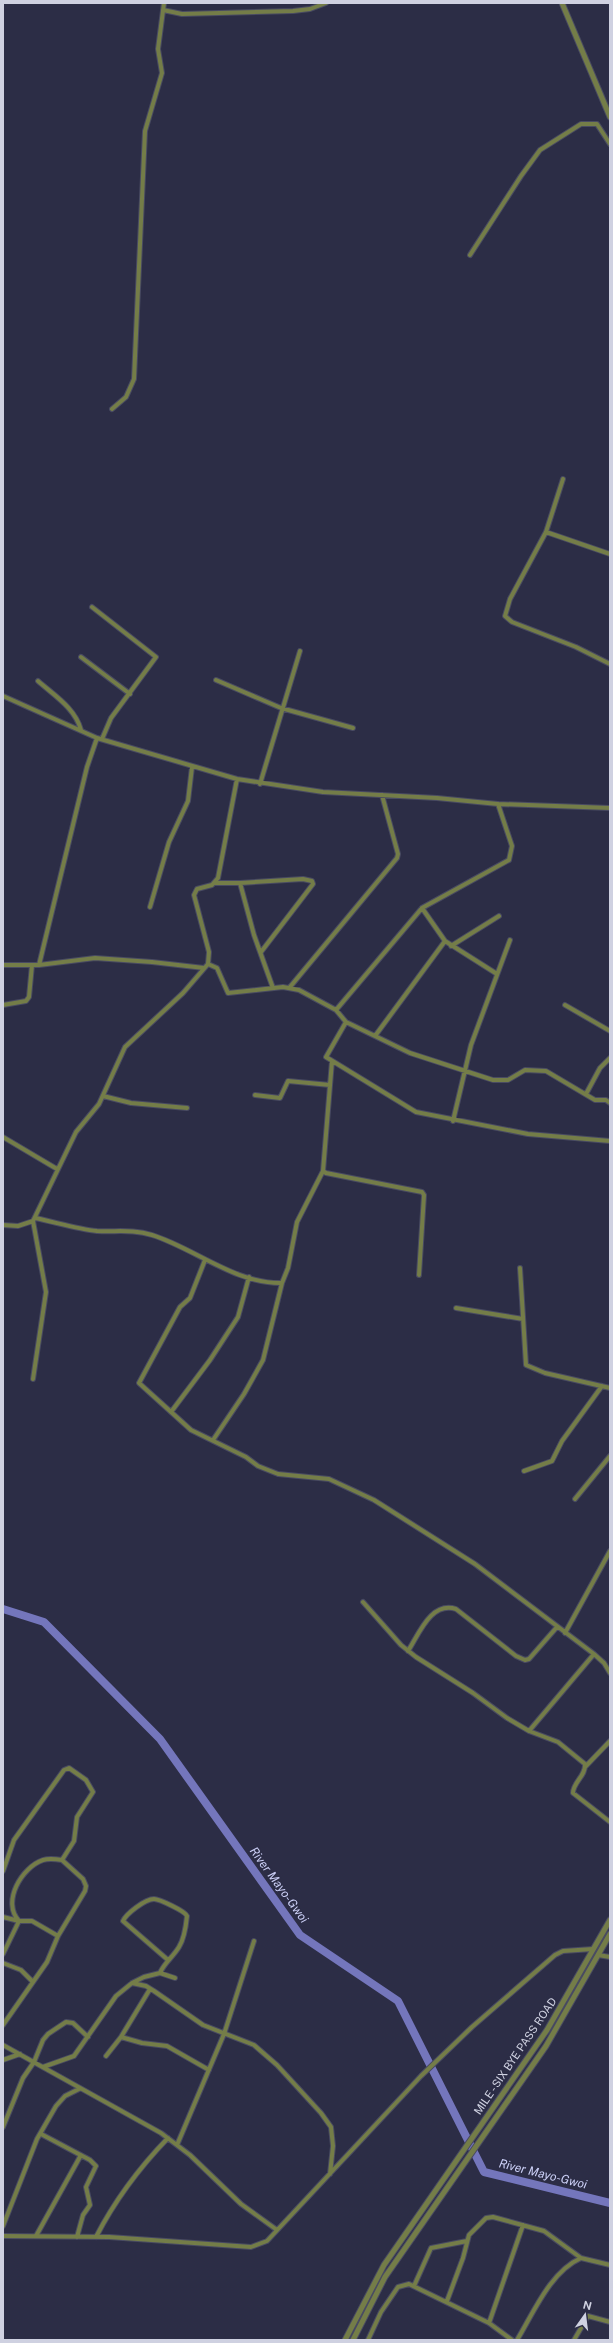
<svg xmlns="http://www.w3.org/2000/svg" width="613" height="2343" font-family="'Public Sans',sans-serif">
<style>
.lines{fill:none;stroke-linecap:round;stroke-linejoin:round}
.river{stroke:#7476bc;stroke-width:8}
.minor-casing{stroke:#494b62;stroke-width:6}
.tertiary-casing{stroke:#494b62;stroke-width:7}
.minor{stroke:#747d48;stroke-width:4}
.tertiary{stroke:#747d48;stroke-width:5}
.labels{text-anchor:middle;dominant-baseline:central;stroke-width:3;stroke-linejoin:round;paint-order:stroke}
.street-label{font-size:11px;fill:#cfd1e1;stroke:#2c2d46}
.water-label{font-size:12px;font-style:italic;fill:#ccd0f7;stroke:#2c2d46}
</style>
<rect width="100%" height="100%" fill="#2c2d46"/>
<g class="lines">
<path class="river" d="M3 1609 44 1622 160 1739 300 1935 398 2001 484 2172 610 2203"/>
<defs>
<path id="minor" d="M163 10 182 14 293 11 310 9 326 3
M470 255 521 176 540 150 581 124H597L610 144
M112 409 126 397 134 379 145 131 162 73 158 49 164 3
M563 479 546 532 510 599 505 616 512 622 576 647 610 664
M546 532 610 554
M92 607 156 657 111 718 102 739
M81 657 130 694
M216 680 281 708 353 728
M38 681C55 696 75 708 81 730
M3 696 97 738 237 779 323 792 437 798 498 804 610 808
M260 784 300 651
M215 883H240L303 879 312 881 313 884 261 952
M240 883 254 935 273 988
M150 907 169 842 188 801 192 767
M422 908 445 941 497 974
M451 946 499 916
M208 964 217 968 228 993 283 987 299 990 336 1010 346 1022 410 1053 493 1080H508L525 1070 546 1071 595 1100H606L610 1103
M3 965H39L95 958 152 962 204 968
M39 965 87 767 97 738
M290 987 397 858 398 854 382 795
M3 1005 26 1001 29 997 32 965
M565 1005 610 1031
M336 1010 422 908 509 860 512 846 498 804
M346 1022 326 1057 416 1112 528 1134 610 1141
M375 1036 445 941
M332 1061 323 1171 326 1173 422 1192 424 1195 419 1275
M586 1094 600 1068 610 1058
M255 1095 280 1098 288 1081 330 1085
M103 1096 131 1103 187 1108
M453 1121 471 1045 510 940
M3 1137 57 1169
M35 1218C55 1222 77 1229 97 1231 117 1232 133 1229 152 1235 194 1248 235 1284 282 1283L288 1268 297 1222 323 1171
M3 1225 18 1226 33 1221 76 1132 99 1104 125 1047 183 993 208 964 209 952 194 895 197 889 212 885 218 878 237 779
M205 1260 190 1298 180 1307 139 1383 191 1430 246 1457 258 1466 278 1474 329 1479 374 1500 475 1564 594 1654 604 1663 610 1673
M520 1268 526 1365 545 1373 610 1388
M456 1308 523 1319
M33 1379 46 1292 33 1221
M171 1412 210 1360 238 1317 249 1277
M213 1440 244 1394 263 1360 282 1283
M524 1471 552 1461 562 1441 602 1386
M575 1499 610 1456
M363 1602 401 1645 416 1657 473 1693 507 1718 529 1731 558 1742 585 1764C586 1776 573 1782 573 1793L610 1822
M565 1633 610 1551
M408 1651C419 1634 431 1601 456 1609L516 1656 525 1660 529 1659 557 1627
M529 1731 594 1654
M585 1767 610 1741
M3 1871 14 1840 64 1770 69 1768 86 1780 93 1792 77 1817 74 1841 62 1860
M3 1917 19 1921H32L58 1936
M3 1954 19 1921
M598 1955 610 1957
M3 1963 21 1970 33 1982
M160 1973C164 1963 173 1957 179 1947 184 1939 186 1926 187 1916 185 1911 159 1899 154 1899 145 1899 126 1914 123 1921L168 1960
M132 1983 146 1986 154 1991 203 2025 254 2045 277 2065 321 2113 331 2127 333 2146 330 2174
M3 2025 47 1962 58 1936 85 1891 86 1886 83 1879 62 1860C56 1859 49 1858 43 1860 22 1867 1 1902 19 1921
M121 2037 142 2043 167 2046 209 2070
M3 2045 161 2133 190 2155 241 2204 277 2230
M106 2056 121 2037 150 1989
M3 2060 20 2054
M43 2067 74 2056 116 1996 132 1983 144 1977 160 1973 175 1978
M3 2127 23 2078 34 2062 43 2040 48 2034 66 2022 73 2023 88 2037
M41 2134 90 2160 96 2166 86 2187 90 2205 83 2215 77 2237
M177 2145 224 2034 254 1941
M3 2226 37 2139 56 2106 65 2096 79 2089
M3 2236 109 2237 251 2247 267 2241 421 2076 472 2027 555 1955 563 1951 593 1949
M36 2236 81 2155
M96 2237C115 2200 139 2168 168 2138
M414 2286 431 2248 467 2241
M447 2301 463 2258 469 2235 486 2218 493 2217 544 2231 581 2258 610 2265
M489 2323 523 2225
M368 2340 381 2312 398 2287 409 2284 489 2323 512 2340
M517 2340C534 2312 550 2272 581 2258
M574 2340 588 2316 610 2322"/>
<path id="tertiary" d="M562 3 610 117
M345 2340 384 2265 547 2030 610 1920
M353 2340 385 2277 546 2046 610 1934"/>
</defs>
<use href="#minor" class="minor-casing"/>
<use href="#tertiary" class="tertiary-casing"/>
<use href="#minor" class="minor"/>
<use href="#tertiary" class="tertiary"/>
</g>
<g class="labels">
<g class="street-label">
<text transform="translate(515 2056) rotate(-56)">MILE - SIX BYE PASS ROAD</text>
</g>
<g class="water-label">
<text transform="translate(279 1885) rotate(54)">River Mayo-Gwoi</text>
<text transform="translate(543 2174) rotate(14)">River Mayo-Gwoi</text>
</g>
</g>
<rect width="613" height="2343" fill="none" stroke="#cfd1e1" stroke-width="8"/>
<g transform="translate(585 2315) rotate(14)" stroke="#2c2d46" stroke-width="3" paint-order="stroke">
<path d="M0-3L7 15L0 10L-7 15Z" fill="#cfd1e1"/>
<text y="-6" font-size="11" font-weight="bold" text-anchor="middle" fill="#cfd1e1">N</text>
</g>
</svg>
